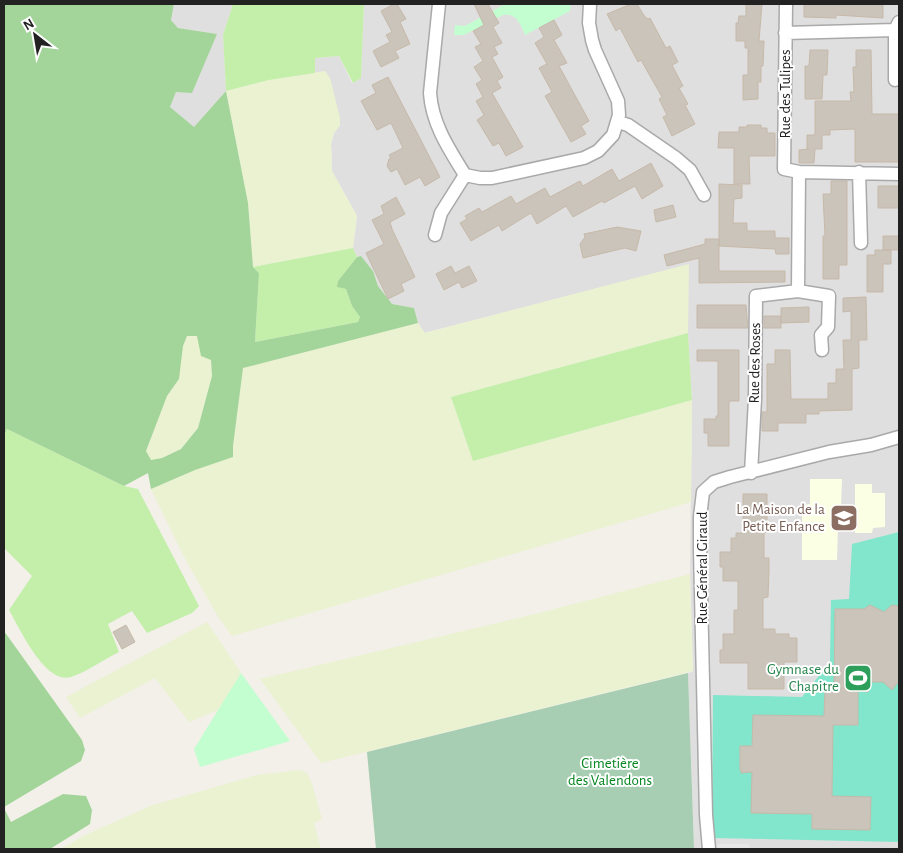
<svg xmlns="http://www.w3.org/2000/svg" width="903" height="853" font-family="'Alegreya Sans',sans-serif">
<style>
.residential{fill:#e0dfdf}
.education{fill:#fbffe4}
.farmland{fill:#ebf2d2}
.grass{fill:#c4efab}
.forest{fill:#a3d59a;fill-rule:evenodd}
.cemetery{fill:#a7cdb2}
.park{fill:#c3fed0}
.pitch{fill:#81e6cc}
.parking{fill:#e6e6e6}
.building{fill:#cbc4ba;stroke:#c6b9a9}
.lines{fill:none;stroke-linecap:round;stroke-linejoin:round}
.minor-casing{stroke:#a9a9a9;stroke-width:15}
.minor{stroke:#fff;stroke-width:12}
.labels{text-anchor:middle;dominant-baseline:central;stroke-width:4;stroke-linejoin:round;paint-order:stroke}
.street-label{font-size:15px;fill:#222;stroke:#fff}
.education-label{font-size:15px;fill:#785e54;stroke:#fff;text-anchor:end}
.leisure-label{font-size:15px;fill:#27864d;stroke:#fff;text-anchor:end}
.park-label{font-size:15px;fill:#04861f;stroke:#fff}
</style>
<rect width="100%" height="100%" fill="#f2f0e8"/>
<path class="residential" d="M174 4H233L223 35 226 91 194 128 170 107 176 92 216 34 178 28 171 20Z
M364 4H899V849H694L688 673 693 671 690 574 692 400 688 333V265L424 333 418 323 414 308 392 304 378 286 373 271 361 256 357 257 353 248 357 216 332 171 331 144 334 133 340 125 325 71 315 73V58L339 56 352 83 361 78Z"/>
<path class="education" d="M810 479H842L841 508H855V484H872V493H885V527L873 528 872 533H855V528H838L837 560H802V505L810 504Z"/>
<path class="farmland" d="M325 71 330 78 340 118V125L334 133 331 144 332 171 357 216 353 248 253 267 248 203 226 91 269 80Z
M689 264 688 333 451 397 473 461 692 400 691 502 232 636 217 615 183 555 151 489 195 469 233 457V446L242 368 418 323 425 333Z
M187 336H197L211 360 212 376 198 428 181 449 162 458 151 460 146 451 167 396 179 379 183 346Z
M690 574 693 671 321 763 260 679 535 614Z
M207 622 241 673 218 710 189 722 155 678 80 718 66 697Z
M300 770 307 773 312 784 322 819 314 823 321 849H61L83 836 150 806 257 775Z"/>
<path class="grass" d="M233 4H364L361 78 353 83 339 56 315 58V73L269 80 226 91 223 35Z
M353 248 357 257 338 281V287L346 289 352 306 360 317 358 322 255 342 259 273 253 267Z
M688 333 692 400 473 461 451 397Z
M7 429 124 486 138 489 199 606 192 613 147 633 132 611 108 624 119 652C104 659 87 672 71 677 45 685 19 627 9 610L32 576 4 548V435Z"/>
<path class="forest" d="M4 4H174L171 20 178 28 217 34 192 93 176 92 170 107 194 127 226 91 248 203 253 267 259 273 255 342 358 322 360 317 352 306 346 289 337 287 338 281 357 257 361 256 373 271 378 286 392 304 414 308 418 323 243 368 233 446V457L195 470 151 489 148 473 124 486 7 429 4 435ZM187 336H197L201 356 211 360 212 376 198 428 181 449 162 458 151 460 146 451 167 396 179 379 183 346Z
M4 631 82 740 85 750 81 761 4 807Z
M63 794 86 796 92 810 90 824 50 849H4V808L11 822Z"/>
<path class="cemetery" d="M688 673 694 849H376L367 752Z"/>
<path class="park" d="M505 4H571L570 11 525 35C520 24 517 13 503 15L464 35H454L455 25 465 26Z
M241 673 290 741 200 767 194 749Z"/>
<path class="pitch" d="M899 532V842L712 838 713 695 802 697 830 662 831 600 849 599 852 544Z"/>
<path class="parking" d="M717 844H749L750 849H717Z"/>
<path class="building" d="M394 4H397L406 19 400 22 410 44 395 51 399 58 381 67 373 51 390 42 386 35 392 32 381 11Z
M474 4H488L499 23 493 27 502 43 494 47 498 54 492 57 503 77 497 81 501 88 492 93 523 147 506 156 499 143 493 146 477 120 484 115 476 101 483 97 476 84 482 80 474 67 483 61 475 47 481 44 473 31 484 25Z
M631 4H637L645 17 648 19 650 18 666 48 670 46 678 62 672 65 683 86 679 88 688 104 685 105 695 124 672 136 663 117 667 115 659 99 662 97 641 60 638 62 620 28 616 31 607 14Z
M746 4H762L759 41H764L763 66H761V82H758V99L743 100V75H748V48H745V41H736V23H738L739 16H746Z
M804 4H883V18L836 15V18L804 17Z
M554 20 562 35 554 40 567 63 559 66 589 121 581 126 586 134 571 142 545 96 552 92 539 68 547 64 535 43 544 37 539 28Z
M810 50H828L827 75H823L822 99H805V66H809Z
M856 50H871L872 114H899V162H855V129L830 130V135H822V149H815L814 163H799V150L809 149H807V135H815V101H851L850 92H854L853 67H856Z
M388 77 440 177 425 186 420 177 405 185 397 169 391 172 387 166 389 159 391 158 389 155 403 148 391 123 377 130 361 101 376 93 372 85Z
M747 125H761V128H767V133H775V156H749L750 184H734V148H718L719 132H739V127H747Z
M651 163 663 186 642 199 635 186 604 203 602 201 573 217 566 206 537 224 531 213 502 231 499 225 471 241 460 223 467 219 465 216 479 208 482 212 511 196 516 204 545 188 550 197 580 181 583 186 612 169 619 181Z
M831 181H847V265H839V279H823V236H825L823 194H831Z
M719 184 742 185V198L734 199 733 223H747V231H775V238H789V254H776L775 249 719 246Z
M878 186H899V208H878Z
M396 197 405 214 390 222 392 229 415 277 401 284 404 291 388 299 366 253 384 244 372 220 384 214 381 206Z
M673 205 676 217 656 222 654 210Z
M617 227 641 231 636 251 625 248 583 258 580 244 585 237 584 234Z
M883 236H899V250H883Z
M705 239H719V271H785V282L699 283V258L667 266 664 255 705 244Z
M875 250H891V264H883V292H867V255H875Z
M451 266 455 273 469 266 477 281 462 288 459 282 444 290 436 274Z
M866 297 867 340H859V368L852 369V410L819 411V414H806V423H778V431H762V412H767V364H775V350H790L791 399H828V383H836V369H844L843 340H851V311L843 312V298Z
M697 305H746L748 328H697Z
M809 307V322L781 323V308Z
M764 316H781V328H764Z
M697 350H739V401H729V446H708V433H704V419H716V416H718V361H697Z
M743 494H767V532L764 533V558H769V571L768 597 763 598V629H775V634H789V638H797V662H784V689H748V663H720V650H723V634H734V610H738V581H723V567H720V552H731V538H736V533H743Z
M870 605 884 612 892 605 899 606V681L892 690 883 682H868V692L858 691V725H833L832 796 871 797 870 830 812 829V814L751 813 752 772 741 773V770H740V746H752L753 715 824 716 825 691H834L835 609H864Z
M126 625 135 642 122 649 113 632Z"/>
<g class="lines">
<defs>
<path id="minor" d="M439 4 430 93C432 124 449 149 465 175
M786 4 784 169 799 172
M895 30V80
M785 33 895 30 899 22
M618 122 628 125 676 158 690 170 704 195
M859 172 861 243
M465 175 480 178H492L584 158 598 151 613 135 619 115 618 101 595 50 592 40 589 23 590 4
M435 235 441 213 465 175
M798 291 799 172 899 174
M751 473 755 399 756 296 798 291 829 296 828 327 821 335 822 350
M709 849 706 815 700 549V517L703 492 714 482 730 477 829 452 871 445 899 437"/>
</defs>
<use href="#minor" class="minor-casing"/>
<use href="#minor" class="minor"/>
</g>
<defs>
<symbol id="school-square" viewBox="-11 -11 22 22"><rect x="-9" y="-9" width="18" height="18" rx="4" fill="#8d6e63" stroke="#fff"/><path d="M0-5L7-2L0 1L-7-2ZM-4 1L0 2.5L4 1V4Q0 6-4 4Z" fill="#fff"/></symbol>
<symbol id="stadium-square" viewBox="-11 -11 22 22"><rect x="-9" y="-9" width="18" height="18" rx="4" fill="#2e9e5b" stroke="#fff"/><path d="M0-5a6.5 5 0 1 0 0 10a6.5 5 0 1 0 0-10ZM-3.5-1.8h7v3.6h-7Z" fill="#fff"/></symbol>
</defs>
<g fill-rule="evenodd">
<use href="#school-square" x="828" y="502" width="32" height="32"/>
<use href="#stadium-square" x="842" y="662" width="32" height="32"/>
</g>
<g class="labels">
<g class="street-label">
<text transform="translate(785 94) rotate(-90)">Rue des Tulipes</text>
<text transform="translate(755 363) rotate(-89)">Rue des Roses</text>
<text transform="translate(702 568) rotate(-90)">Rue Général Giraud</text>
</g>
<g class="education-label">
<text x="825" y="509">La Maison de la<tspan x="825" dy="17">Petite Enfance</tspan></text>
</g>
<g class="leisure-label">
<text x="839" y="669">Gymnase du<tspan x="839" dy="17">Chapitre</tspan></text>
</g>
<g class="park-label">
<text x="610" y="763">Cimetière<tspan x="610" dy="17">des Valendons</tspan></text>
</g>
</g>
<rect width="903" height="853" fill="none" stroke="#222222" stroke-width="10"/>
<g transform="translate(35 35) rotate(329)" stroke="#ffffff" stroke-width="4" paint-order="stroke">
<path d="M0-4L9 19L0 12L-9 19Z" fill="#222222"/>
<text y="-8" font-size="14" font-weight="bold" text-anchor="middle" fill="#222222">N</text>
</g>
</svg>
